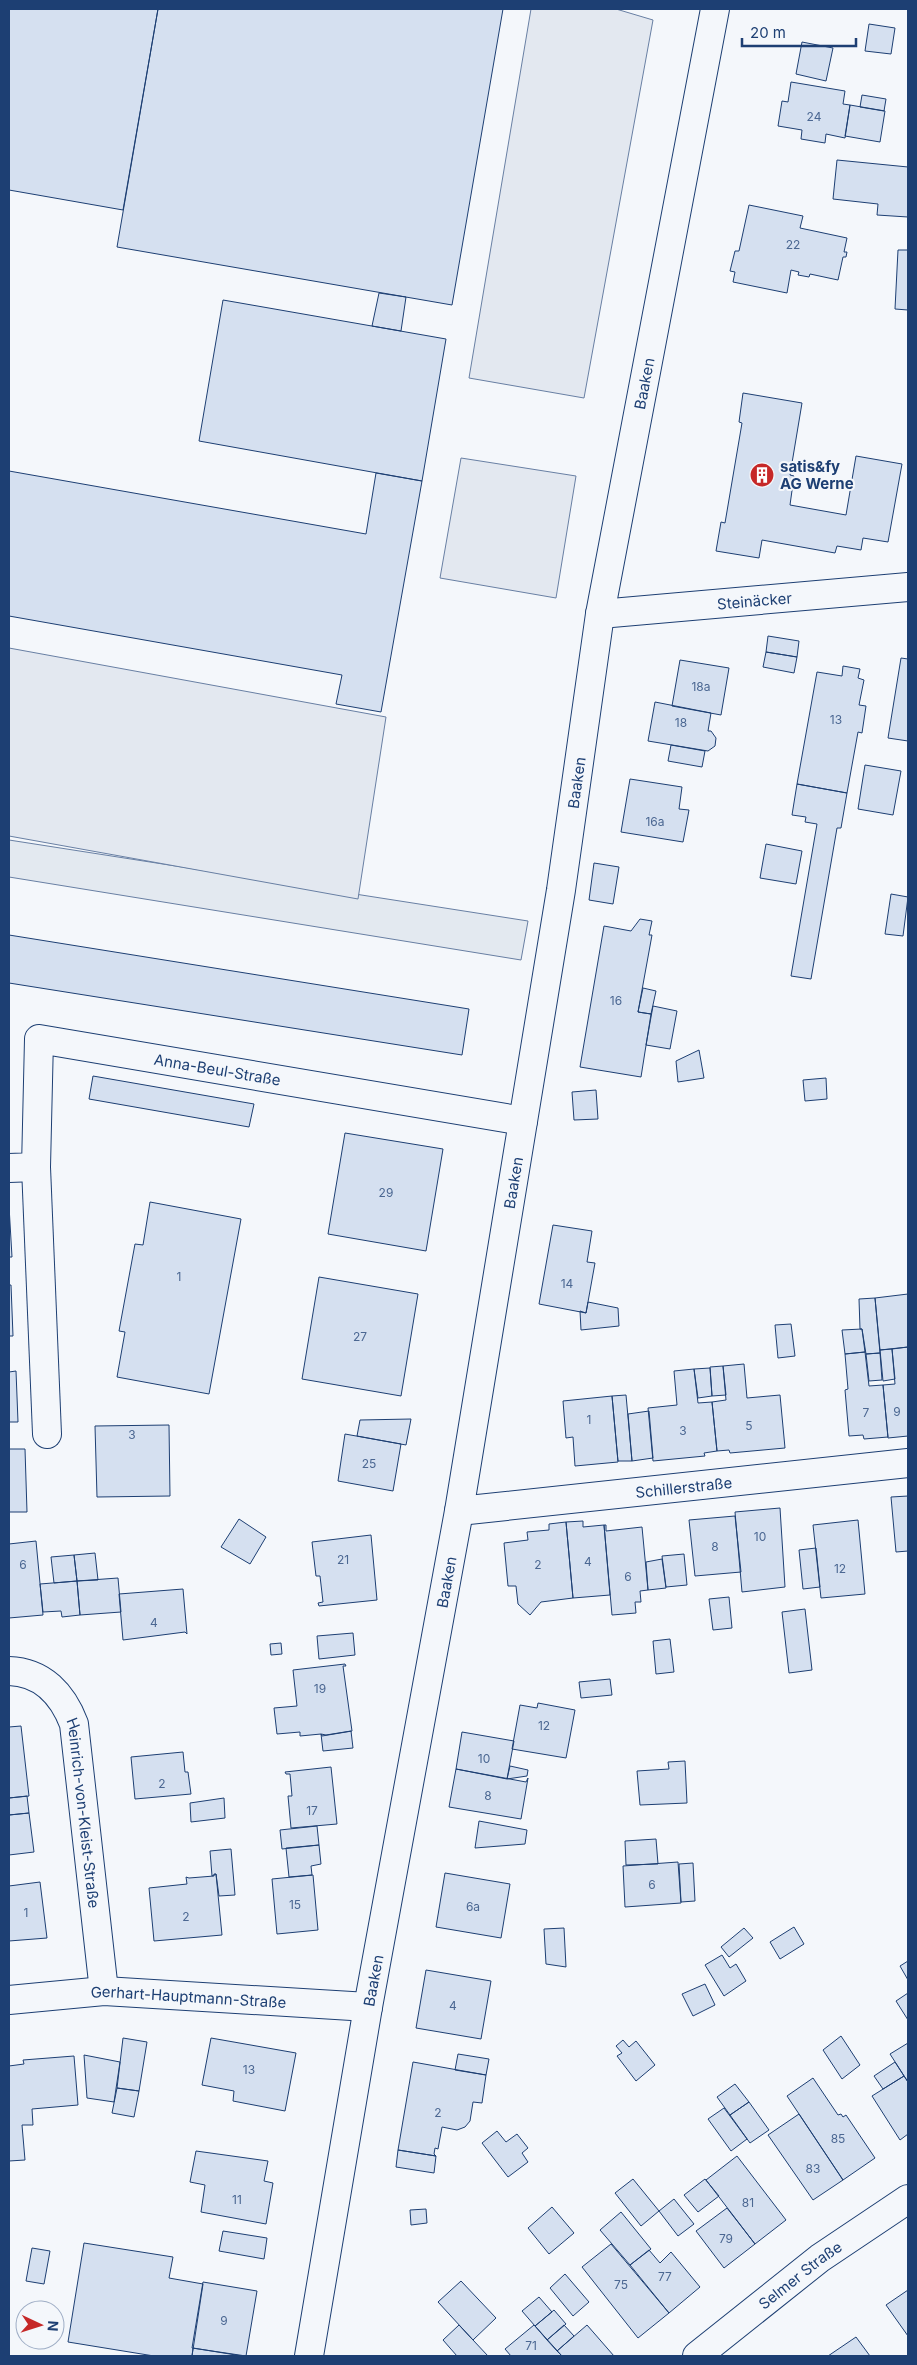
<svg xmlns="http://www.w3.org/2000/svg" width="917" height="2365" font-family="Inter,sans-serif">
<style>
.green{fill:#e3e9f0;stroke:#687fa3}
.parking{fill:#e3e8f0;stroke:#687fa3}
.building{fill:#d5e0f0;stroke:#1d3f73}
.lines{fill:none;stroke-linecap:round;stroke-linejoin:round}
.street-casing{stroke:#1d3f73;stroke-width:30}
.street{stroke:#f4f7fb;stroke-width:28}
.labels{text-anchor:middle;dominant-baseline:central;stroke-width:4;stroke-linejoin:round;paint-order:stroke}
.number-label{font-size:12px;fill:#4b6792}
.street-label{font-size:15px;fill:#1d3f73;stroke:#f4f7fb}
.poi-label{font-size:15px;font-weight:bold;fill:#1d3f73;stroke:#f4f7fb;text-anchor:start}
</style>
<rect width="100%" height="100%" fill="#f4f7fb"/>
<path class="green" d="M9 840 528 921 521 960 9 877Z"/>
<path class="parking" d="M531 9H616L653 20 584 398 469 378Z
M461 458 576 476 556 598 440 578Z
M9 648 386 717 358 899 9 836Z"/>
<path class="building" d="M9 9H158L123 210 9 190Z
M158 9H503L452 305 117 247Z
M869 24 895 28 891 54 865 51Z
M802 42 833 48 826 81 796 74Z
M791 82 845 91 843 104 850 105 845 138 826 134 825 143 801 139 802 130 778 126 782 101 788 102Z
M862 95 886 99 884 111 860 107Z
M850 105 885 111 880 142 845 136Z
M837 160 908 167V217L877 215 878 204 833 199Z
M749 205 803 216 800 228 847 238 844 252H847L846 257H843L838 280 810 274 809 277 798 275 799 272 791 270 787 293 733 282 735 272 730 271 735 251H739Z
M898 250H908V310L895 309Z
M379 293 406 297 401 331 372 326Z
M223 300 446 339 422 481 199 441Z
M743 393 802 403 790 475 794 476 790 505 846 515 856 456 902 464 888 542 863 538 861 550 837 546 835 553 762 540 759 558 716 551 721 522 725 523 742 423 739 422Z
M9 471 366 534 376 473 422 481 381 712 336 704 342 675 9 616Z
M768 636 799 641 797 657 766 652Z
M766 652 797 657 794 673 763 667Z
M901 658 908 659V741L888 738Z
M680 660 729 668 721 715 672 706Z
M843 666 860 669 858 678 864 680 859 705 866 706 862 733 858 732 847 793 797 784 817 672 842 676Z
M655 702 711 713 708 731H711L716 738 715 746 708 751 648 741Z
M671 745 705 751 702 767 668 761Z
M865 765 901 771 893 815 858 809Z
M630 779 682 787 679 809 689 810 683 842 621 832Z
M797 784 847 793 841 828H837L811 979 791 976 817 824 805 822 806 817 792 815Z
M766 844 802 851 796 884 760 878Z
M594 863 619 867 613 904 589 900Z
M891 894 908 897 903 936 885 934Z
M640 919 652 921 649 935H652L638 1012 651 1014 641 1077 580 1067 604 926 631 931Z
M9 935 469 1009 462 1055 9 983Z
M643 988 656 991 651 1014 638 1012Z
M653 1006 677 1011 670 1049 646 1045Z
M699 1050 704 1078 678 1082 676 1061Z
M93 1076 254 1104 249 1127 89 1099Z
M826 1078 827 1099 805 1101 803 1080Z
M596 1090 598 1119 574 1120 572 1092Z
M345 1133 443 1149 426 1251 328 1234Z
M150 1202 241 1219 209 1394 117 1377 125 1332 119 1331 135 1244 143 1245Z
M9 1206 12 1257H9Z
M553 1225 592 1231 587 1262 595 1263 586 1313 539 1304Z
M319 1277 418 1294 401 1396 302 1379Z
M9 1285H11L13 1336H9Z
M908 1294V1347L880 1350 875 1298Z
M875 1298 880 1353 866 1354 862 1329H860L859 1299Z
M588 1302 618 1308 619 1326 581 1330 580 1311 586 1313Z
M791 1324 795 1356 778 1358 775 1325Z
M862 1329 865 1352 845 1354 842 1330Z
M908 1347V1436L888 1438 883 1385 895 1384 892 1349Z
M892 1349 895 1379 883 1381 880 1350Z
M865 1352 869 1386 883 1385 888 1437 864 1439 863 1435 849 1436 845 1390 848 1389 845 1354Z
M880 1353 882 1380 869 1381 866 1354Z
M744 1364 747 1398 780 1395 785 1448 730 1453 729 1450 717 1451 712 1402 726 1400 723 1366Z
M723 1366 726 1395 712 1396 710 1367Z
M710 1368 712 1396 698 1398 694 1369Z
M694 1369 698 1403 712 1402 717 1451 704 1453 705 1456 653 1461 648 1408 677 1405 674 1371Z
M16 1371 18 1422H9V1372Z
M626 1395 632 1461H618L612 1396Z
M612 1396 618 1462 575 1466 573 1437 566 1438 563 1401Z
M649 1411 653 1458 632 1461 628 1414Z
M411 1419 406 1445 357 1436 360 1420Z
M169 1425 170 1496 97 1497 95 1426Z
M345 1434 401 1444 393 1491 338 1481Z
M9 1449H25L27 1512H9Z
M908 1496V1551L896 1552 891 1497Z
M780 1508 785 1587 742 1592 735 1512Z
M735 1516 741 1572 695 1576 689 1520Z
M239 1519 266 1537 250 1564 221 1547Z
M858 1520 865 1594 821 1598 813 1525Z
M583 1521V1527L604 1525 610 1595 573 1598 566 1522Z
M566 1522 573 1598 541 1602 530 1615 518 1604 516 1586H508L504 1543 528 1540 527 1532 549 1530V1524Z
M604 1525H606V1531L642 1527 648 1590 640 1591 641 1602H635L636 1613 612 1615Z
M371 1535 377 1600 319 1606 318 1603 323 1602 320 1576H316L312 1542Z
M36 1541 43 1615 9 1618V1544Z
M816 1548 820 1587 803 1589 799 1550Z
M95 1553 98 1580 77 1581 74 1555Z
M684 1554 687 1585 666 1587 662 1556Z
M74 1555 77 1581 54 1583 51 1557Z
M662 1559 666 1588 648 1590 646 1562Z
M118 1578 121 1612 80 1615 77 1581Z
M77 1581 80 1615 62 1617 61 1611 43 1612 40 1584Z
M183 1589 187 1634 185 1632 123 1640 119 1594Z
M729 1597 732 1628 713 1630 709 1599Z
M805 1609 812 1670 789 1673 782 1612Z
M353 1633 355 1655 319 1659 317 1636Z
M670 1639 674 1672 656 1674 653 1641Z
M281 1643 282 1654 271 1655 270 1644Z
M345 1664 346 1666H343L352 1731 322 1736 321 1734 300 1736V1732L277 1734 274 1708 297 1706 293 1670Z
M610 1679 612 1695 581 1698 579 1682Z
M538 1703 575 1710 566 1758 512 1749 520 1705 537 1708Z
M21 1726 29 1796 9 1798V1727Z
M351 1731 353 1748 323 1751 321 1734 326 1735Z
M462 1732 514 1741 507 1779 456 1769Z
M183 1752 185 1772H188L191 1794 135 1799 131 1757Z
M685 1761 687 1803 640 1805 637 1771 669 1769 668 1762Z
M510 1766 528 1770 527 1776 507 1779Z
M331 1767 337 1824 291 1828 288 1796H292L290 1774H286L285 1772Z
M456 1769 526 1782 528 1778 521 1819 449 1807Z
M27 1796 29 1813 9 1815V1798Z
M224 1798 225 1818 191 1822 190 1803Z
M29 1813 34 1852 9 1855V1815Z
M479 1821 527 1830 525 1844 475 1848Z
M317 1826 319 1845 282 1849 280 1830Z
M656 1839 658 1864 626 1865 625 1841Z
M319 1845 321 1864 311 1866 312 1875 289 1877 286 1848Z
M231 1849 235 1895 219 1896 216 1874 212 1876 210 1851Z
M678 1862 681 1903 625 1907 623 1866Z
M693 1863 695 1901 681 1902 679 1864Z
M445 1873 510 1884 501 1938 436 1927Z
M214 1874H216L222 1935 154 1941 149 1888 187 1884 186 1877 189 1878 214 1876Z
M313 1875 318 1930 277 1934 272 1879Z
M40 1882 47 1938 9 1941V1886Z
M794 1927 804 1944 780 1959 770 1942Z
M564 1928 566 1967 546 1964 544 1929Z
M744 1928 753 1938 729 1957 721 1947Z
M722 1955 730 1968 736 1964 746 1981 724 1996 705 1965Z
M908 1961V1980L900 1966Z
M426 1970 491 1981 481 2039 416 2028Z
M705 1984 715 2005 693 2016 682 1994Z
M908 1993V2020L896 2001Z
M841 2036 860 2065 842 2079 823 2050Z
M123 2038 147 2042 139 2091 117 2088Z
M211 2038 296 2053 285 2111 233 2101 234 2091 202 2085Z
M623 2040 629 2047 636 2041 655 2065 636 2081 617 2056 622 2053 616 2046Z
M908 2043V2082L890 2054Z
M458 2054 489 2059 486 2075 455 2070Z
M84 2055 120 2062 114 2102 87 2098Z
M74 2056 78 2105 32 2109 33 2125H22L25 2160 9 2161V2066L24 2064 23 2060Z
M413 2062 486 2075 482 2103 473 2102 470 2121 465 2127 457 2130 442 2127 438 2149 435 2148 434 2154 436 2156 398 2150Z
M895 2062 904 2076 883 2089 874 2076Z
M904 2076 908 2082V2134L900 2140 872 2096Z
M813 2078 838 2115 841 2114 843 2117 846 2115 875 2158 843 2180 787 2096Z
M735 2084 749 2102 730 2115 717 2097Z
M117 2088 139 2091 134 2117 112 2113Z
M749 2102 769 2130 750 2143 730 2115Z
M724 2108 747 2139 731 2151 708 2119Z
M799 2114 843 2180 813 2200 768 2135Z
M497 2131 506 2142 517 2134 528 2148 522 2153 528 2162 508 2177 482 2143Z
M398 2150 436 2156 434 2173 396 2167Z
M196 2151 268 2161 264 2181 273 2183 266 2224 201 2212 205 2185 190 2182Z
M737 2156 786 2220 755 2244 706 2180Z
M633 2179 659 2211 641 2226 615 2193Z
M705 2179 719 2196 698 2212 684 2195Z
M674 2199 694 2224 678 2236 659 2211Z
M552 2207 574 2233 549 2254 528 2228Z
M727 2208 755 2244 724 2268 696 2231Z
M426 2209 427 2223 411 2225 410 2210Z
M621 2212 651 2249 630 2265 600 2230Z
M223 2231 267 2238 264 2259 219 2251Z
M84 2243 173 2257 169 2278 203 2284 192 2356H154L68 2342Z
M611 2244 669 2313 638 2338 582 2267Z
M32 2248 50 2251 44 2284 26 2281Z
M649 2250 660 2263 671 2252 700 2287 669 2313 630 2265Z
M565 2274 589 2302 573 2316 550 2288Z
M461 2281 496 2318 473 2340 438 2302Z
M203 2282 257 2291 246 2356 192 2348Z
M908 2290V2336L886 2305Z
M539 2297 552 2312 535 2326 522 2311Z
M554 2310 566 2324 547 2340 535 2326Z
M459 2325 473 2340 488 2356H457L443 2340Z
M534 2325 535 2326 562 2356H511L505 2349Z
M564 2325 574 2336 557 2351 547 2340Z
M587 2325 614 2356H562L557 2351Z
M856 2337 870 2356H828Z
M193 2348 242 2356H192Z"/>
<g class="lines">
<defs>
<g id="street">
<path id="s1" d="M600 614 908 587"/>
<path d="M36 1167 47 1434"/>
<path id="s2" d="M9 1168 36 1167 39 1039 523 1121"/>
<path id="s3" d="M459 1511 908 1463"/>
<path id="s4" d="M9 1671C43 1672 63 1695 74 1724L104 1991"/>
<path id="s5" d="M9 2000 104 1991 368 2007"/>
<path id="s6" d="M309 2356 368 2007 459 1511 561 890 600 614 715 9"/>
<path id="s7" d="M697 2356 820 2258 908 2199"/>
</g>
</defs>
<use href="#street" class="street-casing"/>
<use href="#street" class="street"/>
</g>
<defs>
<symbol id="building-disc" viewBox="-11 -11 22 22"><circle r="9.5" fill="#c62828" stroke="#f4f7fb"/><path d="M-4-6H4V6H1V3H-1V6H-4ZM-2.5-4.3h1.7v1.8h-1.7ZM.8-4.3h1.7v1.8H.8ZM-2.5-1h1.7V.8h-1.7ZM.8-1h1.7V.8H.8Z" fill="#fff"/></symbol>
</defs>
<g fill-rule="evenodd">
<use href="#building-disc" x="748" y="461" width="28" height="28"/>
</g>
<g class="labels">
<g class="number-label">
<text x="814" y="116">24</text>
<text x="793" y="244">22</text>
<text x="701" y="686">18a</text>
<text x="836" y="719">13</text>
<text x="681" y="722">18</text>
<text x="655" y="821">16a</text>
<text x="616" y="1000">16</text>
<text x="386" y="1192">29</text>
<text x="179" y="1276">1</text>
<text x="567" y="1283">14</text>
<text x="360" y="1336">27</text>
<text x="897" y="1411">9</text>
<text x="866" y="1412">7</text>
<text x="589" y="1419">1</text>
<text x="749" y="1425">5</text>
<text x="683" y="1430">3</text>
<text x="132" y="1434">3</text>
<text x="369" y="1463">25</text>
<text x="760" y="1536">10</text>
<text x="715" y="1546">8</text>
<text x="343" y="1559">21</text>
<text x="588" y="1561">4</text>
<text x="23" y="1564">6</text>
<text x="538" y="1564">2</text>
<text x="840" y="1568">12</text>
<text x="628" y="1576">6</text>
<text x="154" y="1622">4</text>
<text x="320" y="1688">19</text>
<text x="544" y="1725">12</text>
<text x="484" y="1758">10</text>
<text x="162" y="1783">2</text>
<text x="488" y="1795">8</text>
<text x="312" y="1810">17</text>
<text x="652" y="1884">6</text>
<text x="295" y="1904">15</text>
<text x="473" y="1906">6a</text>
<text x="26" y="1912">1</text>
<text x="186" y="1916">2</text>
<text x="453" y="2005">4</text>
<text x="249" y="2069">13</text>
<text x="438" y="2112">2</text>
<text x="838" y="2138">85</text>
<text x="813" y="2168">83</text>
<text x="237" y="2199">11</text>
<text x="748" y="2202">81</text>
<text x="726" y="2238">79</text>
<text x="665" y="2276">77</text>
<text x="621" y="2284">75</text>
<text x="224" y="2320">9</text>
<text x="531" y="2345">71</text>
</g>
<g class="street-label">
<text stroke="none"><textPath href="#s6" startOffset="2001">Baaken</textPath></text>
<text stroke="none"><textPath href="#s1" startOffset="155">Steinäcker</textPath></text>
<text stroke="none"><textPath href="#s6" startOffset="1596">Baaken</textPath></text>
<text stroke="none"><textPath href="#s2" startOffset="336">Anna-Beul-Straße</textPath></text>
<text stroke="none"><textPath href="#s6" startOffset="1191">Baaken</textPath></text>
<text stroke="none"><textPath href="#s3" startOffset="226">Schillerstraße</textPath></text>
<text stroke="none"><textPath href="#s6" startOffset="786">Baaken</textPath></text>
<text stroke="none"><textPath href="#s4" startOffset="179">Heinrich-von-Kleist-Straße</textPath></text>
<text stroke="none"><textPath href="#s6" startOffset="381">Baaken</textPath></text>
<text stroke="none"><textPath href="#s5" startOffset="180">Gerhart-Hauptmann-Straße</textPath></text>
<text stroke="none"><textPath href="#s7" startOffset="131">Selmer Straße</textPath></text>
</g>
<g class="poi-label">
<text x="780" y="466">satis&amp;fy<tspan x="780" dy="17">AG Werne</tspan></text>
</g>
</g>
<rect width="917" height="2365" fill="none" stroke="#1d3f73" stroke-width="20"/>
<g transform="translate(40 2325) rotate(94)"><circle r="24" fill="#f4f7fb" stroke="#9eadc5"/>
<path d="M0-4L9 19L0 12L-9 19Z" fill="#c62828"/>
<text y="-8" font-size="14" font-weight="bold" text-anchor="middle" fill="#1d3f73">N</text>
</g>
<path d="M742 38v8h114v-8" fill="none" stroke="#1d3f73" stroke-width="2.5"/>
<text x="750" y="38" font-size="15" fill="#1d3f73" stroke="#f4f7fb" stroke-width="4" paint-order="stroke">20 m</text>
</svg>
